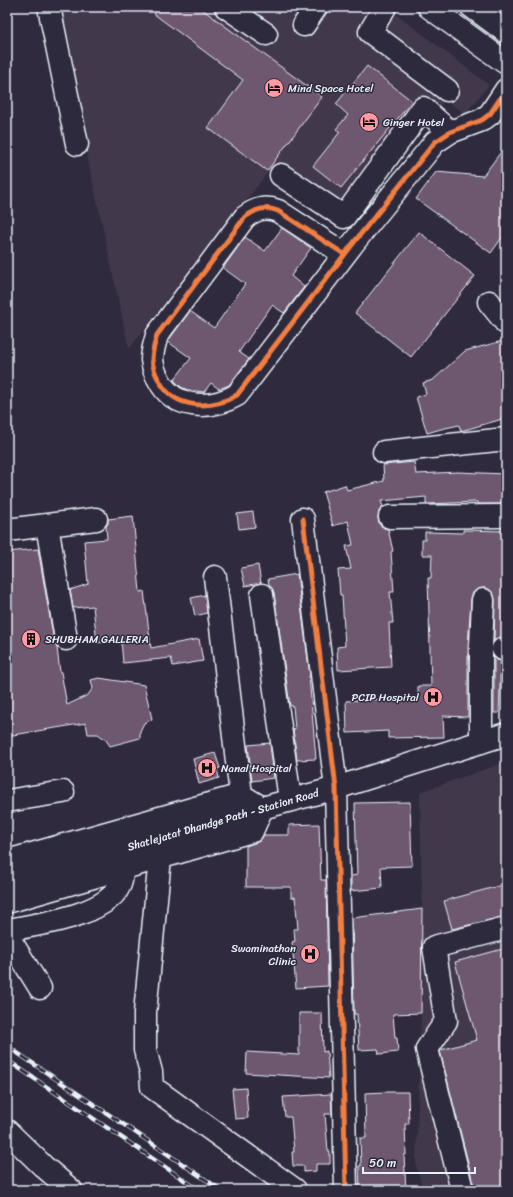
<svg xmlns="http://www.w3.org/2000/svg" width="513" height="1197" font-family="Sriracha,sans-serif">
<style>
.built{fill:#42384c}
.building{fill:#6e5970;stroke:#e8f1f8}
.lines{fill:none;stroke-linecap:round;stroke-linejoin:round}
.minor-casing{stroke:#e8f1f8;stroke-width:25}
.major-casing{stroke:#e8f1f8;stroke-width:25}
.highway-casing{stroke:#e8f1f8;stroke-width:25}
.minor{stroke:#2f2a3d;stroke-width:22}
.major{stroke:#2f2a3d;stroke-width:22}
.highway{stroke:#2f2a3d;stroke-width:22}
.rail-casing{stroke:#e8f1f8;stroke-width:4.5}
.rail{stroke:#2f2a3d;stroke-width:3;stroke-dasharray:9;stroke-linecap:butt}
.cycleway-casing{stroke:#2f2a3d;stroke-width:8}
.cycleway{stroke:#f27e40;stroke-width:5}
.labels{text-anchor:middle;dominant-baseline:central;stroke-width:3;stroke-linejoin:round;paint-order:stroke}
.poi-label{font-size:11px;fill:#e8f1f8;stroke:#2f2a3d;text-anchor:start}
.street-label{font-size:11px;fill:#e8f1f8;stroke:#2f2a3d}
</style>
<rect width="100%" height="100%" fill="#2f2a3d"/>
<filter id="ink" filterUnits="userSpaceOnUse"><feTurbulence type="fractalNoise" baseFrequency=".025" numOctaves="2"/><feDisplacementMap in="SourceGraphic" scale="8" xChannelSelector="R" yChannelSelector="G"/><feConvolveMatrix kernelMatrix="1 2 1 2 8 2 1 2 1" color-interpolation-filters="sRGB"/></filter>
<g filter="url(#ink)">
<path class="built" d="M55 7H387L489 85 465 114 445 99 348 231 269 171 129 349Z
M506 762V1190H423L416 1165 421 1013 422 909 420 792Z"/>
<path class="building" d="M159 7H199L322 97 267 171 208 128 243 80 154 14Z
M367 66 412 101 341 188 313 166 340 132 336 129 348 115 336 104Z
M506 145V232L491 253 416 199 436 172 483 176Z
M282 228 311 248 291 276 304 287 284 313 272 305 239 352 249 359 229 385 219 389 211 383 204 392 188 390 181 387 174 380 191 358 168 342V341L190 311 214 328 245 284 223 268 245 237 265 251Z
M419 232 475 276 411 357 355 313Z
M506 340V418L461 431 459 425 441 429 427 433 416 397 426 394 423 383 433 380 465 351Z
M414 462 416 474 458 472 506 474V504H477V502L426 504V497L381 501 383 507 379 511 378 518 379 524 384 528 388 529 393 551 391 552 394 592H390L393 623H389L391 667 338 670 337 647 345 646 342 595H340L338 570 351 569 346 546 353 545 348 521 333 526 323 492 345 485 347 490 384 481 383 465Z
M253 512 255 527 239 529 237 514Z
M133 516 140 592 144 591 151 648 199 639 203 661 173 666 171 658 123 663 121 640 97 643 93 606 73 608 70 590 88 584 84 541 107 539 106 526 108 524V519Z
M463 530 506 531V636L497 638 494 641 495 601 494 595 490 590 484 588 478 589 473 593 471 599 468 647V717L443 716 444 737 388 738V731L347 733 346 701 418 697V686H431L428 578H431L432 555H422V540H425V532L463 533Z
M38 549 54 641 57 648 60 672H61L67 705 88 695 93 688 91 680 99 678 144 685 152 719 144 723 140 731V738L110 746 106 740 98 734H88L86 723 7 736V552Z
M258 565 261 583 245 586 241 568Z
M297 574 310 676H309L316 759 297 760 293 729H295L293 706H290L274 593 272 588 269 585 268 579Z
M205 595 207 613 195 616 191 598Z
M494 657 497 660 501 661 499 713H494Z
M270 743 274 778 252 781 248 745Z
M215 753 220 768 217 769 219 778 199 784 193 759Z
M410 802 412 866 381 867 382 888 351 891V876L357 875 355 803Z
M319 824 321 880H326L328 986 296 988 292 942 295 941 294 929H298L295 897 291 898V887H246V846L260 841 264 835H289V825Z
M506 884V916L452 929 444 901Z
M422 909 421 1013 393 1014 395 1038H397L398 1052 379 1054 378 1049 359 1050 357 1014H354L352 918Z
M506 948V1190H475L440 1051 441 1050 477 1040 455 962Z
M299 1013H322L323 1052 327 1051 329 1078 246 1073 247 1052 299 1055Z
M246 1088 248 1118 235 1119 232 1089Z
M386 1092H408L409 1124H405L406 1155H404L406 1190H360L359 1166H361L360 1138H366L365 1093Z
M331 1094 332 1114H325L328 1151H330V1164H316V1171L304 1172V1166H293L292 1152H294L291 1117H285L283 1097Z"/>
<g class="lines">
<defs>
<path id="minor" d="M49 7 77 144
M226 7 266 34
M385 7 370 32 447 90
M304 25 316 7
M281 175 344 217 423 108 450 132
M344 254 278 211C265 206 256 209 245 217L157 335C155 343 152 351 152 360 153 367 155 374 159 380 174 410 211 410 237 395L355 241 435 142 450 132 482 120 490 114 506 90
M489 302 506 323
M384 452 506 439
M390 517 506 516
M303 519 336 788 346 1190
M47 525 96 519
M7 530 47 525 66 639
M215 577 241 795
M262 595 290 800
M503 649H506
M481 742V647L483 600
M7 801 63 792
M160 858 145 1013V1050L151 1072 152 1087 295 1190
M7 861 241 795 262 808 252 831 7 902
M7 930C36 925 113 915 121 881 122 878 121 873 121 869
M7 935 40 988
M7 1131 43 1166 71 1190
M462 1190 427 1049 446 1021 434 947 506 928"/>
<path id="major" d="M429 7 506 63
M7 881 262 808 336 788 506 734"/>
<path id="highway" d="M472 7 506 32"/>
</defs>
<use href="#minor" class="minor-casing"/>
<use href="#major" class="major-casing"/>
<use href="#highway" class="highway-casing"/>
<use href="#minor" class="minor"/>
<use href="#major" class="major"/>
<use href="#highway" class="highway"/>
<defs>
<path id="rail" d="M7 1046 221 1190
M7 1060 199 1190"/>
</defs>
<use href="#rail" class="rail-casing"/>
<use href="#rail" class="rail"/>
<defs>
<path id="cycleway" d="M344 254 278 211C265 206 256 209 245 217L157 335C155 343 152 351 152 360 153 367 155 374 159 380 174 410 211 410 237 395L355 241 435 142 450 132 482 120 490 114 506 90
M303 519 336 788 346 1190"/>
</defs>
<use href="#cycleway" class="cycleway-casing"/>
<use href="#cycleway" class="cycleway"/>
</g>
</g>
<defs>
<symbol id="hotel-disc" viewBox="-11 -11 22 22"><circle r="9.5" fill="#ff9aa2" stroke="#2f2a3d"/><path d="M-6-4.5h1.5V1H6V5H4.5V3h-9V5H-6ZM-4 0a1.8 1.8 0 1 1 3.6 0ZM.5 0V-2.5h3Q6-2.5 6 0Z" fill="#111"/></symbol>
<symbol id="building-disc" viewBox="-11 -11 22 22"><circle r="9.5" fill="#ff9aa2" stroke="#2f2a3d"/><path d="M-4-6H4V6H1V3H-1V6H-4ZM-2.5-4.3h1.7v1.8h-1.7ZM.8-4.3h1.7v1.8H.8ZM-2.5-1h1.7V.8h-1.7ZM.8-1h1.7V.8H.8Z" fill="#111"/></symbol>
<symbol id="hospital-disc" viewBox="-11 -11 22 22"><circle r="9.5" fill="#ff9aa2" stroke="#2f2a3d"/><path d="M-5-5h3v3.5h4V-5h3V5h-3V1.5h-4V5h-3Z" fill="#111"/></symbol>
</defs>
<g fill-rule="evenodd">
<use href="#hotel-disc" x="263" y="77" width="22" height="22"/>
<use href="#hotel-disc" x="358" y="111" width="22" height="22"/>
<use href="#building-disc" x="20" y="628" width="22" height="22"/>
<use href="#hospital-disc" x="422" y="686" width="22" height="22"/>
<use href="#hospital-disc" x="196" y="757" width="22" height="22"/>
<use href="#hospital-disc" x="299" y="943" width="22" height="22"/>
</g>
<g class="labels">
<g class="poi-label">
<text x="288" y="88">Mind Space Hotel</text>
<text x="383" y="122">Ginger Hotel</text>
<text x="45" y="639">SHUBHAM GALLERIA</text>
<text x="419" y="697" text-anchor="end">PCIP Hospital</text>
<text x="221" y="768">Nanal Hospital</text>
<text x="296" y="948" text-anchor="end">Swaminathan<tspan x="296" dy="13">Clinic</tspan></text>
</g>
<g class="street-label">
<text transform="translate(223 820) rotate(-16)">Shatlejatat Dhandge Path - Station Road</text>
</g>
</g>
<rect width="513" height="1197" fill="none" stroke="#2f2a3d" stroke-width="24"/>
<rect x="12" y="12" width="489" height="1173" fill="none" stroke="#e8f1f8" stroke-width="1.5" filter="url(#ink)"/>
<path d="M363 1167v6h112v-6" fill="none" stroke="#e8f1f8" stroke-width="2"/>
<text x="369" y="1167" font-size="12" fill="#e8f1f8" stroke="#2f2a3d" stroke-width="3" paint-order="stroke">50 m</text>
</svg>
